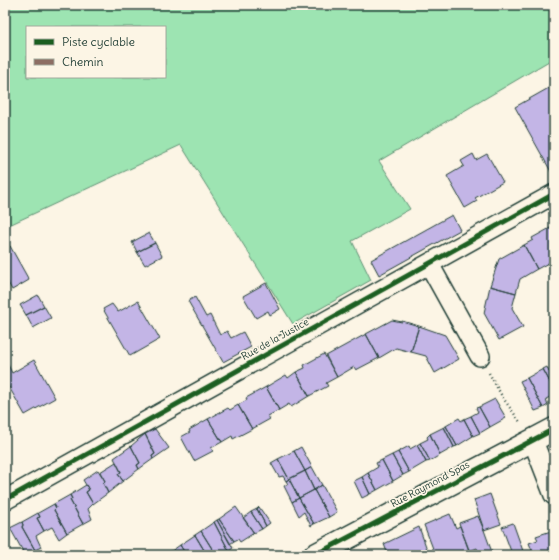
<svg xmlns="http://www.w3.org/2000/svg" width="559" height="560" font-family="Delius,sans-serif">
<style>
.green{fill:#9de4b2;stroke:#5e9073;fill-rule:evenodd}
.building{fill:#c3b5e6;stroke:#1f3d34}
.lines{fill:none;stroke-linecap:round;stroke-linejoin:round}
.minor-casing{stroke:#1f3d34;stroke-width:22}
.tertiary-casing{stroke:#1f3d34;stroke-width:25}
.path{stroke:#1f3d34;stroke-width:2.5;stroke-dasharray:1 3;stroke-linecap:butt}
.minor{stroke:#fcf5e5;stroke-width:19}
.tertiary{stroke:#fcf5e5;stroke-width:22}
.quiet{stroke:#8d6e63;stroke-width:4;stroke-dasharray:8 4;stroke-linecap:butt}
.cycleway-casing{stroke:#fcf5e5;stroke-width:8}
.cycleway{stroke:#1b5e20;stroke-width:5}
.labels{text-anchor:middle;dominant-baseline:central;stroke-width:3.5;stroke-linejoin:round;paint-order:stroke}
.street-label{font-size:10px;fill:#1f3d34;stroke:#fcf5e5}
</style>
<rect width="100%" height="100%" fill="#fcf5e5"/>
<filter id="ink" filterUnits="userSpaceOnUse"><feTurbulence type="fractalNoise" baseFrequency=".025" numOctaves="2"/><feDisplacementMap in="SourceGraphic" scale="8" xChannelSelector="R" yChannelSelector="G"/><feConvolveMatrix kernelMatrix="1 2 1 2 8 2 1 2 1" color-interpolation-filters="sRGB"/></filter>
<g filter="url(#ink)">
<path class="green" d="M5 5H554V58L379 161 410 209 352 241 371 280 293 324 181 145 5 227ZM27 27H165V77H27Z"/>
<path class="building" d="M554 85V177L515 107Z
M473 154 476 160 487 154 503 182 475 198 477 201 465 208 447 176 464 166 461 161Z
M452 215 460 230 379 275 371 260Z
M552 227 554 231V260L537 269 524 245 533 240 532 238Z
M149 233 155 243 137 252 132 242Z
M155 243 162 256 145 265 137 252Z
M524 245 537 269 520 279 516 293 490 286 499 259Z
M10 246 29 280 12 290 5 277V249Z
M266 283 280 309 270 315 268 311 256 318 243 296Z
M490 286 516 293 512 308 523 327 499 340 484 313Z
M38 295 44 306 26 315 20 305Z
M195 297 206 317 210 315 220 335 227 331 231 338 243 332 251 347 223 362 188 301Z
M138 301 160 339 130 356 103 309 112 304 118 312Z
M44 306 51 318 33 328 26 315Z
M392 320 402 322V321L419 326 411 352 396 348 379 358 366 334Z
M419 326 445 335 459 359 435 373 426 356 411 352Z
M366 334 379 358 356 370 354 367 337 377 326 356Z
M324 354 337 377 326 383 328 386 309 396 296 372 305 368 304 365Z
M34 360 55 398 25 415 5 380V364L7 363 12 373Z
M547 367 549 372 554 369V390L543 369Z
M543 369 554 390V395L546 399 548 405 543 408 527 378Z
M296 372 309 396 291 407 289 404 279 410 266 387 286 375 288 378Z
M527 378 543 408 535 411 520 381Z
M266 387 279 410 268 416 270 419 252 429 238 405 247 400 246 398Z
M495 399 506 418 490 427 479 407Z
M238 405 252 429 233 439 232 436 222 442 208 419 228 408 230 410Z
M479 407 490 427 480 433 471 416 478 412 476 408Z
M471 416 480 433 473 436 464 419Z
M459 418 461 421 464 419 473 436 457 446 446 426Z
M208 419 222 442 211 448 213 451 194 461 181 437 190 432 189 430Z
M446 426 457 446 454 447 444 427Z
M444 427 454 447 440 455 430 434Z
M155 429 169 448 153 459 152 456 155 454 145 434Z
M145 434 155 454 152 456 153 459 139 469 137 465 140 463 131 446Z
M430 434 440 455 430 461 420 443 428 439 427 437Z
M420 443 430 461 426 462 417 445Z
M417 445 426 462 409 472 398 452 409 446 410 449Z
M131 446 140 463 137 465 139 469 123 481 118 474 121 472 114 458Z
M301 447 312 467 305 471 294 451Z
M294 451 305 471 289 479 278 459Z
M398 452 409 472 403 475 392 455Z
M392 455 403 475 393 481 382 460Z
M278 459 289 479 286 481 283 476 279 477 271 463Z
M382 460 393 481 377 490 368 473 378 467 376 463Z
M116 462 121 472 118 474 123 481 108 493 103 483 105 481 100 472Z
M312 467 322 485 314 490 305 471Z
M98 470 105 481 103 483 108 493 93 504 86 492 89 490 83 480Z
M305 471 314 490 299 498 289 479Z
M368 473 377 490 370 494 362 477Z
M362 477 370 494 362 498 354 481Z
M289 479 299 498 292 502 284 486 288 484 286 481Z
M86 485 89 490 86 492 93 504 88 509 92 519 83 524 70 500 72 499 70 495Z
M322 485 337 512 329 517 314 490Z
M314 490 329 517 314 524 299 498Z
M490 494 501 524 484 530 474 500Z
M70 495 72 499 70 500 83 524 67 533 54 510 56 508 54 504Z
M299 498 314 524 311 526 304 512 299 516 292 502Z
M54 504 56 508 54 510 67 533 59 539 52 527 44 531 37 518 40 517 38 513Z
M236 507 254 533 240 542 238 539 234 541 219 519Z
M259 507 270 523 266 526 257 509Z
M257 509 266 526 262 529 251 512Z
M251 512 262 529 254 533 243 518Z
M38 513 40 517 37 518 44 531 36 536 41 547 35 550 22 527 23 525 22 522Z
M450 514 456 528 460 526 471 555H440L439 552 435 554 424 525Z
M478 516 484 530 493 555H479L477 548 469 551 459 523Z
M219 519 234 541 230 544 217 520Z
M217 520 233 548 229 551 214 522Z
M22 522 23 525 22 527 35 550 27 555H25L10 528Z
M214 522 229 551 223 555H216L201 531Z
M513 523 523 551 512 554 502 527Z
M419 527 429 555H388L384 544Z
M554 530V555H538L537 551 533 553 529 543 538 540 536 536Z
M201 531 216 555H207L195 535Z
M195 535 207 555H186L180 545Z
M180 545 186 555H176L173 550Z
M173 550 176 555H166Z
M523 551 525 555H513L512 554Z
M537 551 538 555H528L533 553Z"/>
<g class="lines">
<defs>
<path id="minor" d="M429 264 480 356
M533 441 554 495
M5 500 554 194"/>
<path id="tertiary" d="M315 555 554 429"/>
</defs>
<use href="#minor" class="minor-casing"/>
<use href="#tertiary" class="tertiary-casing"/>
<path class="path" d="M489 373 503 398 520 422"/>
<use href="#minor" class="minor"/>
<use href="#tertiary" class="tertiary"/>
<path class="quiet" d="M5 6 6 5"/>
<defs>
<path id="cycleway" d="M5 500 554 194
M315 555 554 429"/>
</defs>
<use href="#cycleway" class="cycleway-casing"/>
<use href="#cycleway" class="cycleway"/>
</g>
</g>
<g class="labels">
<g class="street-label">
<text transform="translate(275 339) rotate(-29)">Rue de la Justice</text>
<text transform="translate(430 484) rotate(-28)">Rue Raymond Spas</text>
</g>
</g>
<rect width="559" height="560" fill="none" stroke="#fcf5e5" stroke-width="20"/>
<rect x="10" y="10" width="539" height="540" fill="none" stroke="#1f3d34" stroke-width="1.5" filter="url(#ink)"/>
<rect x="26" y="26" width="140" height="52" fill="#fcf5e5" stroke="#a4ab9e"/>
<rect x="34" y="39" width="20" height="6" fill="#1b5e20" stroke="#a4ab9e"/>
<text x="62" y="46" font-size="12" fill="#1f3d34">Piste cyclable</text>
<rect x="34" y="59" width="20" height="6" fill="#8d6e63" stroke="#a4ab9e"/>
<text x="62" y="66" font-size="12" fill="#1f3d34">Chemin</text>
</svg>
